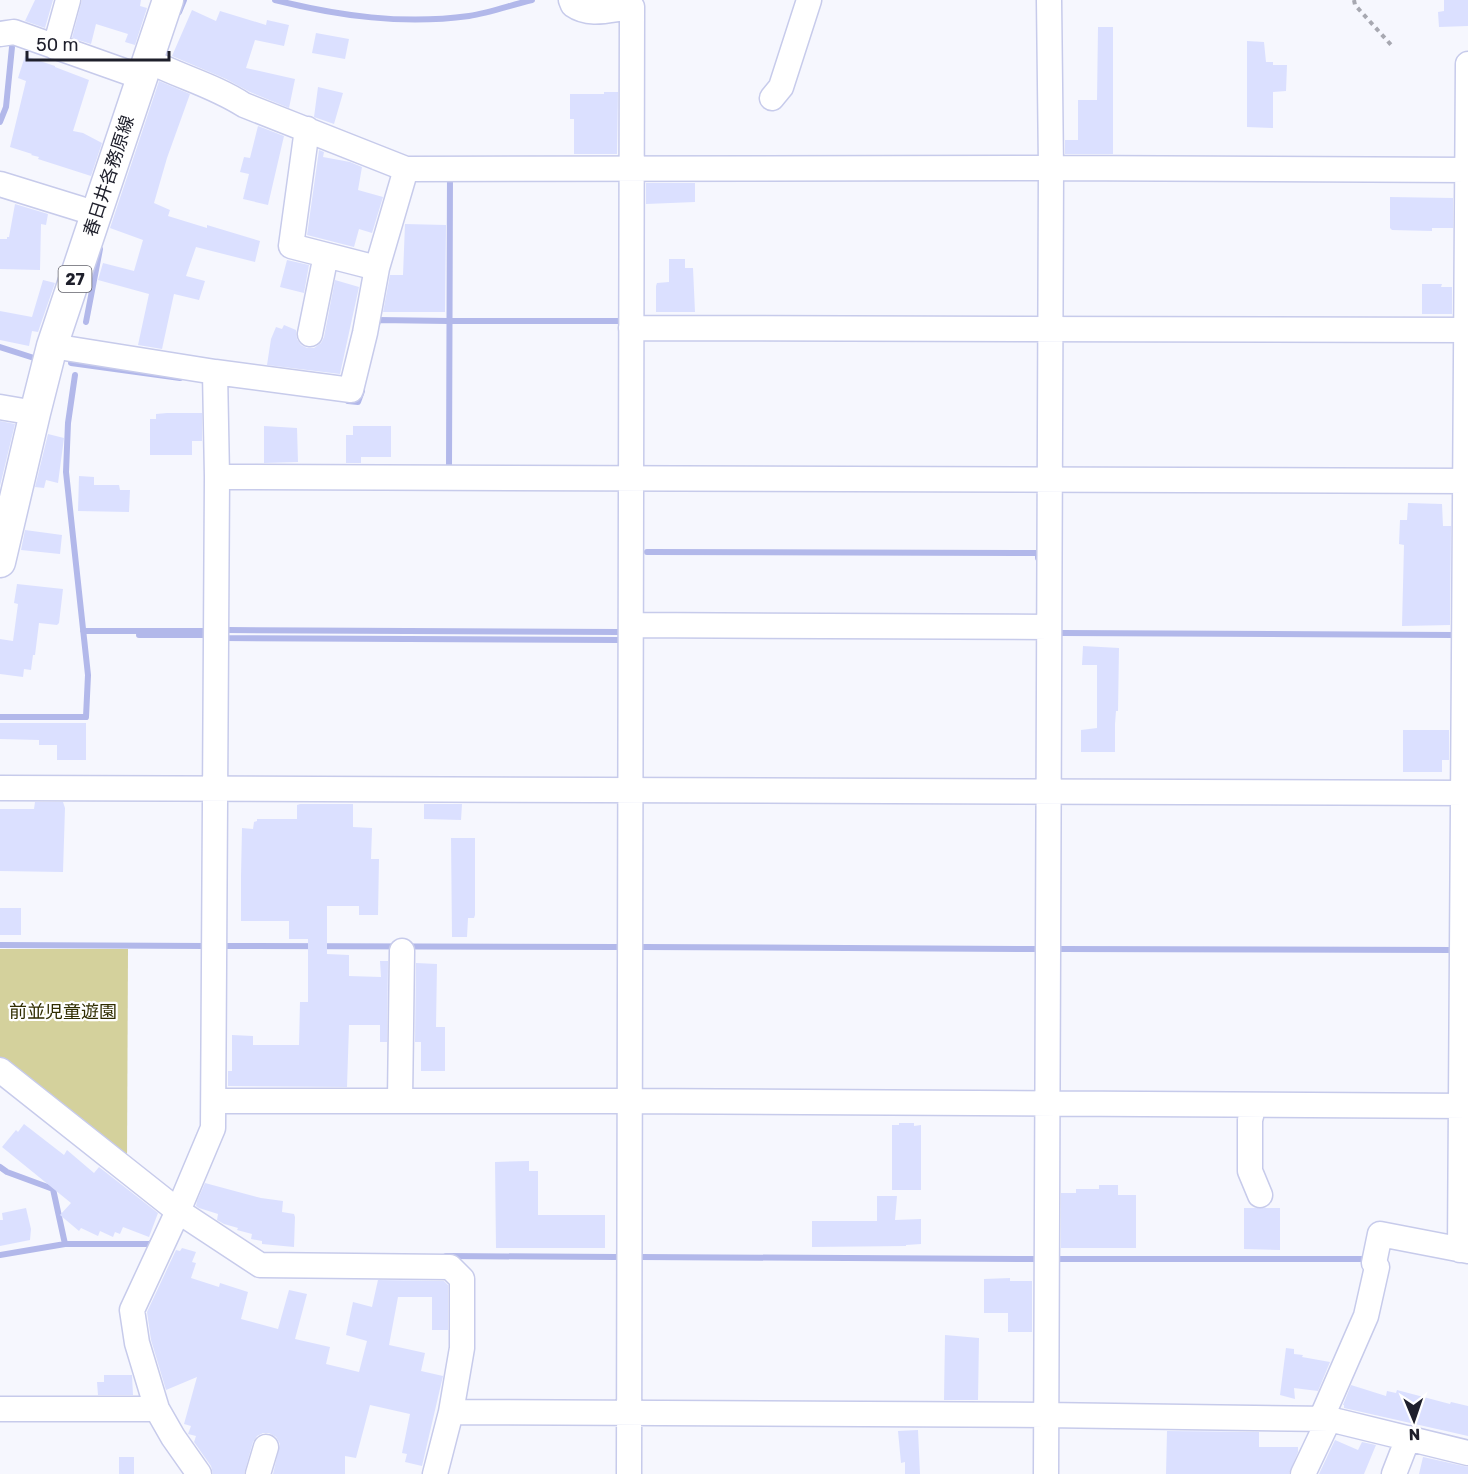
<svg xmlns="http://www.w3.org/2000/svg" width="1468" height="1474" font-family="Rubik,'Noto Sans JP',sans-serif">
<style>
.green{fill:#d4d19c}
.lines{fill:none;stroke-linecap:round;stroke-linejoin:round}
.stream{stroke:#b2b8ea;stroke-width:6}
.building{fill:#dbe0ff}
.minor-casing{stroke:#c7cbeb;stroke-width:27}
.major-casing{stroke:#c7cbeb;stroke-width:33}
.path{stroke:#a7a8b1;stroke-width:4;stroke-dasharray:4.5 4.5;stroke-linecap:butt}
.minor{stroke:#fff;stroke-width:24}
.major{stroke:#fff;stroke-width:30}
.labels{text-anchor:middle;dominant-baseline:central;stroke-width:4.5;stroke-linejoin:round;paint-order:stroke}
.shield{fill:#fff;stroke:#62626b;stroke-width:1.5}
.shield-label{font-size:16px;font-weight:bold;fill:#1e1f2b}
.street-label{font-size:18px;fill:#1e1f2b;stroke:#fff}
.park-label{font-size:18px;fill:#302d01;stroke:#fff}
</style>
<rect width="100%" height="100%" fill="#f6f7fe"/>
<path class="green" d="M0 949H128L127 1160 0 1060Z"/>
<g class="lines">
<path class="stream" d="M275 0C339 16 403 25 469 16 490 13 511 5 532 0
M179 12 184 0
M0 122 6 107 12 47
M452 321H623
M86 322 100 249
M377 325 378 320 448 321
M0 347 34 358
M71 363 180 378
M348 401 358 402 362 391
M449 470 450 173
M647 552 1038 553V558
M227 630 619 632
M83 631H204
M1062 633 1453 635
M139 635H205
M224 636V638L620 640
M0 717H86L88 675 66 472 68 423 75 375
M0 945 205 946
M223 946 618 947
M642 947 1036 949
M1060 949 1455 950
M0 1167 7 1172 53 1189 65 1244
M0 1255 65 1244H151L154 1239
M446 1256 616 1257
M640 1257 1036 1259
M1058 1259H1366"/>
</g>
<path class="building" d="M35 0H53L45 28 25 21Z
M82 0H141L140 6 147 8 135 45 125 42 128 34 96 24 91 44 72 38Z
M1444 0H1468V26L1439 27 1438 12 1444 11Z
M192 10 216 21 220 11 266 25 267 20 289 25 284 46 255 40 246 68 295 79 289 108 250 92 226 79 172 56Z
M1098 27H1113V154H1065V140H1078V100H1097Z
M316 33 349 39 345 59 312 53Z
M1247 41 1264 42 1266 62H1273V65H1287L1286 91 1273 92V128L1247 127Z
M25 56 55 66V67L89 80 73 131 83 133 102 143 91 176 38 159 39 157 31 155 32 154 10 147 26 81 18 78Z
M159 81 190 94 167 158 154 203 170 210 168 216 207 228V225L260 241 255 262 196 247 186 276 205 281 199 300 174 294 162 349 138 345 149 294 98 280 103 263 134 271 143 240 110 228Z
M318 87 343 93 334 124 314 117Z
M604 92H618L617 154H574V119H570V94H604Z
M258 126 284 136 268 205 243 199 249 174 240 172 244 157 250 158Z
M319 150 324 152 323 157 350 162 362 167 358 190 383 197 372 233 359 229 354 247 307 235Z
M646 183H695V202L646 204Z
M1390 197 1453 198V228H1432V231L1392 230 1390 228Z
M15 204 48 214 46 225 41 224 40 270 0 269V239H7V237H9Z
M405 224 446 225 445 312H383L390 275H403Z
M669 259H685V268H693L695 312H656V286L657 283 669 282Z
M287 260 309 265 304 293 280 287Z
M43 280 55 283 38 332 32 331 29 346 0 340V311L32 317Z
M335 280 359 287 340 374 267 365 271 339 276 327 282 329 284 325 296 330 297 339 301 345 307 348H314L321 343 324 337Z
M1422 284H1442L1441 287H1452V314H1422Z
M167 413H202V441H192V455H150V419H156V414Z
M0 421 15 424 0 486Z
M264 426 297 428 298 462 264 463Z
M353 426H391V457H361V463H346V435H353Z
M48 434 64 438 58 483 46 480 44 488 35 487Z
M79 476 94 477V485H119L120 490H130L129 512 78 511Z
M1408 503 1442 504 1443 526H1451L1450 625 1402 626 1404 545 1399 544 1400 520H1407Z
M25 530 62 535 60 554 21 550Z
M17 584 63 589 59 623 57 625 39 623 35 655H33L31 670 24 669 23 677 0 674V639L13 641 18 604 14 603Z
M1083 646 1119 648 1118 711H1116L1115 724V752H1081V730L1097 728V665H1082Z
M0 723H86V760H57V745H39V740L0 739Z
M1403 730H1449V760H1442V772H1403Z
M35 802H63L65 808 63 872 0 871V809H34Z
M300 804H353V827L372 828 371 859H379L378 915H359V906H327V954L349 955V976L381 977 380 961H388L387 1042H380V1025H349L347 1087 228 1086V1071H232V1035L253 1036V1045H299L300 1002H308V939H289V921H241V876L242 828 253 829 254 822 257 821V819H297V805Z
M424 804H462L461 820 424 819Z
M451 838H475V915L474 918H468L467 937H452Z
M0 908H21V935H0Z
M416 960V963L437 964 436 1027H445V1071H421V1042H415Z
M899 1123H914V1126L921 1125V1190H892V1125H899Z
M24 1124 64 1155 67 1150 94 1173 99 1167 158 1213 149 1237 123 1227 120 1234 115 1232 113 1237 100 1231 98 1236 81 1228 79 1231 60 1215 71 1203 2 1147 16 1130 18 1132Z
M529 1161V1171H538V1215H605V1248H496L495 1162Z
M205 1183 261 1198 283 1201 282 1212 294 1214 295 1217 294 1247 262 1244V1241L251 1239 252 1234 237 1230 238 1228 224 1224 217 1220 218 1214 199 1208 196 1206 197 1201Z
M1099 1185H1118V1195H1136V1248H1061V1193H1076V1189H1099Z
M877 1196H897L895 1220 921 1219V1244L906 1245V1246L812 1247V1221H877Z
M26 1208 31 1229 30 1240 0 1246V1220H3L2 1213Z
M1244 1208H1280V1250L1244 1249Z
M182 1248 196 1252 192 1262 196 1263 191 1278 219 1287 220 1283 248 1292 241 1319 278 1329 289 1290 307 1294 295 1339 330 1347 326 1364 359 1372 367 1341 346 1335 353 1302 372 1307 378 1280 444 1281 448 1285V1330H432V1297H398L389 1345 425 1353 421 1371 443 1376 422 1466 405 1462 407 1454 402 1453 410 1414 370 1405 356 1458 345 1456V1474H273L280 1444 276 1437 269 1433H263L257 1436 253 1442 244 1474H213L211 1466 194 1442 196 1436 188 1434 191 1426 184 1424 197 1377 166 1390 151 1340 147 1312 176 1250 180 1251Z
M1010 1278V1281H1032V1332H1008V1313H984V1279Z
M945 1335 979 1338 978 1400H944Z
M1286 1348 1294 1349V1354L1303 1355 1302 1357 1330 1362 1318 1391 1294 1388 1295 1399 1280 1395Z
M104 1375H132L133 1395H98L97 1382H104Z
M1351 1385 1386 1396 1387 1391 1396 1393 1397 1390 1450 1404 1451 1402 1468 1406V1436L1344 1408V1405H1343Z
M918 1430 920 1474H905V1462L901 1463 898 1431Z
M1167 1431 1259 1432V1447H1298V1452L1289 1474H1166Z
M1335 1440 1358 1450 1362 1442 1376 1445 1364 1474H1319Z
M119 1457H134V1474H119Z
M1423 1457 1468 1467V1474H1419Z"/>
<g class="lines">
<defs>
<path id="minor" d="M571 0 573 5C590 17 611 9 632 7L629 1474
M0 34 14 32 141 77
M55 47 68 0
M147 60C180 77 213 85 244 105L406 169 1051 168 1468 170
M772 98 781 87 809 0
M307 129 291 246 377 268
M0 184 97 214
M631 328 1468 330
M310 334 326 255
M52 346 215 372 351 390 365 333 377 268 406 169
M0 407 35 413
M217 477 1468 481
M631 625 1049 627
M0 788 1468 793
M0 1070 178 1211 260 1265 450 1267 462 1279V1348L451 1412 435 1474
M214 1101H629L1468 1106
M400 1101 402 951
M1254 1105 1250 1120V1171L1260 1195
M1460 1250 1468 64
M0 1409H157
M451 1412 1045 1415 1329 1419 1468 1453
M1321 1419 1366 1316 1377 1267 1374 1263 1380 1234 1468 1251
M199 1474 173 1437 157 1409 137 1343 132 1310 178 1211 213 1128 217 477 215 372
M258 1474 266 1447
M1046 1474 1051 168 1049 0
M1303 1474 1329 1419
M1394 1474 1408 1438"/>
<path id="major" d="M0 562 35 413 52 346 168 0"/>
</defs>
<use href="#minor" class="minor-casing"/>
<use href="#major" class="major-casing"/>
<path class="path" d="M1354 0 1355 5 1393 47"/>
<use href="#minor" class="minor"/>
<use href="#major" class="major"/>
</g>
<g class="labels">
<rect class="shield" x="58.5" y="266" width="33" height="26" rx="4.5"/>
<g class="shield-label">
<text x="75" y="279">27</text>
</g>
<g class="street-label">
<text transform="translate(109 176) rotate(-72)">春日井各務原線</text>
</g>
<g class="park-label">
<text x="63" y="1012">前並児童遊園</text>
</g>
</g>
<g transform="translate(1414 1420) rotate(178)" stroke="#ffffff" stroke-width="4.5" paint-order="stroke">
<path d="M0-4.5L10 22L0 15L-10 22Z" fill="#1e1f2b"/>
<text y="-9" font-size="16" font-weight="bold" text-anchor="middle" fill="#1e1f2b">N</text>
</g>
<path d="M27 51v9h142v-9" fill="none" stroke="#1e1f2b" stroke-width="3"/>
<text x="36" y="51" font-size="18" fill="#1e1f2b" stroke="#ffffff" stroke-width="4.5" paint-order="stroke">50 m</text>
</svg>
